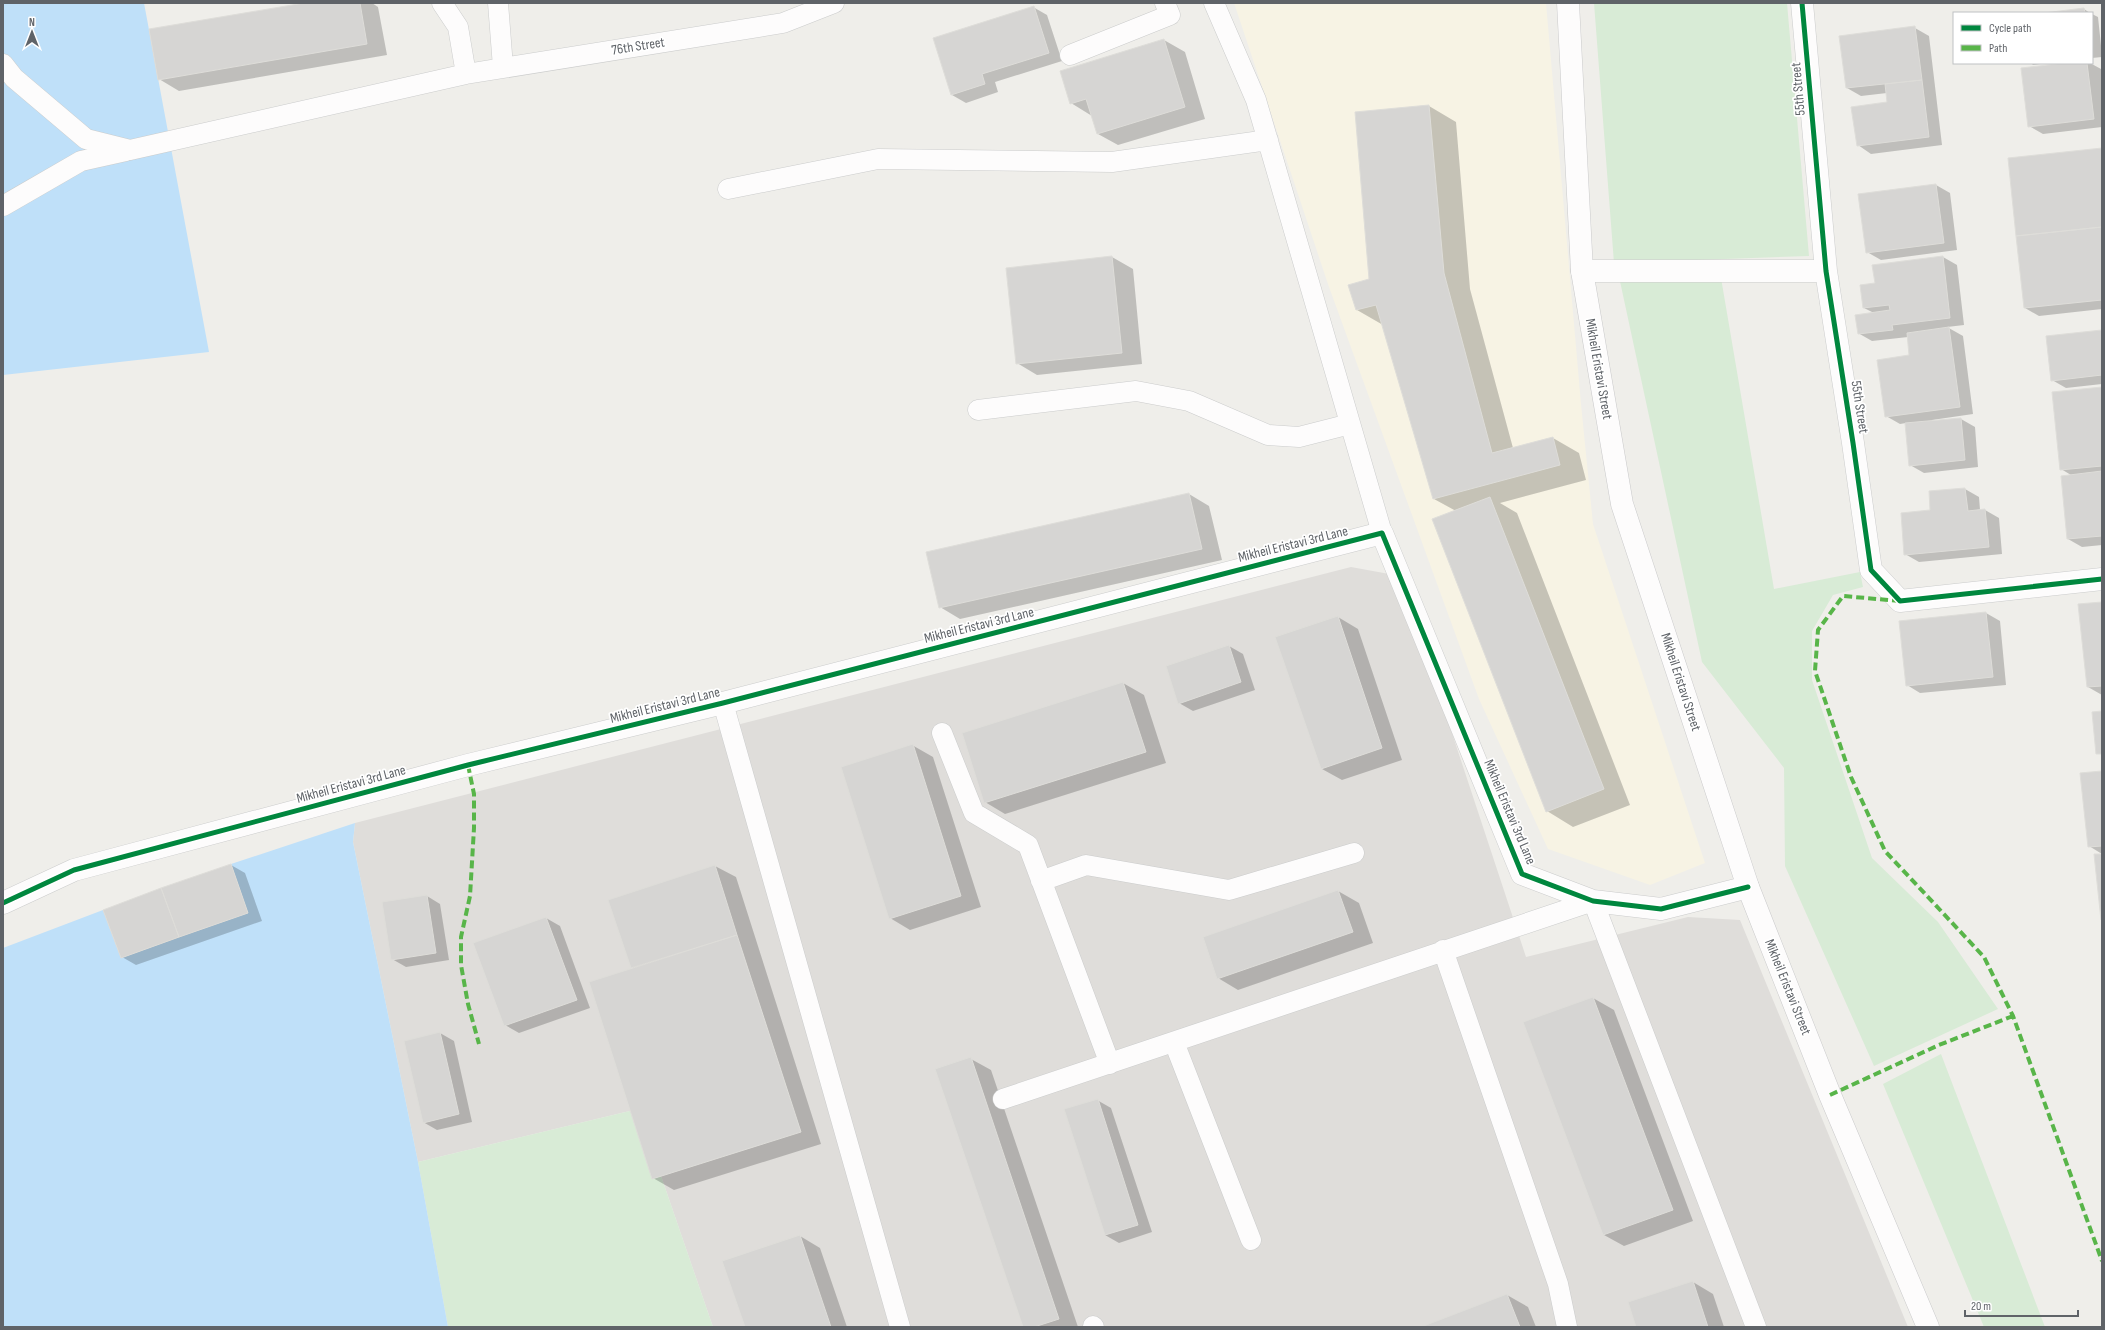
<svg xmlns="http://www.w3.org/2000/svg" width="2105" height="1330" font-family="'Sofia Sans Condensed',sans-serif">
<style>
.commercial{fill:#f7f3e4}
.industrial{fill:#dfddda}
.green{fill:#d8ebd6}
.water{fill:#bfe0f9}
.shadow{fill:#0003}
.building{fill:#d6d5d3;stroke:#deddd9}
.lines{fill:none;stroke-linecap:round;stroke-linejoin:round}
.lane-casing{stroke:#cbcccc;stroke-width:21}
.street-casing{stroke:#cbcccc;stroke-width:23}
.secondary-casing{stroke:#cacacb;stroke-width:23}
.lane{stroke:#fdfcfc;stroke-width:20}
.street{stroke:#fdfcfc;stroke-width:22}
.secondary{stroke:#fdfcfc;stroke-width:22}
.quiet{stroke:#58b549;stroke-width:4;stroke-dasharray:8 4;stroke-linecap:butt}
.cycleway-casing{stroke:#fff;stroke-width:8}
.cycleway{stroke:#00873e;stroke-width:5}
.labels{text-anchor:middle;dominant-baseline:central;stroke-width:3.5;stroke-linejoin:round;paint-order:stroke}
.street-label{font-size:14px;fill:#5f6368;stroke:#fff}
</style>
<rect width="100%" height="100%" fill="#efeeea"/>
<path class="commercial" d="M1234 3H1546L1581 404 1593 524 1705 863 1650 885 1548 849 1479 699 1329 287Z"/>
<path class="industrial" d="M1351 567 1400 576 1526 957 1688 917 1740 920 1908 1327H713L638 1109 418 1162 353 842 355 823Z"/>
<path class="green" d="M1594 3H1787L1809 256 1614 263Z
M1618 272H1720L1774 589 1860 572 1863 587 1833 595 1812 631V680L1872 858 1938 922 1998 1009 1874 1066 1785 866 1784 768 1702 662Z
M1941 1054 2045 1327H1984L1883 1084Z
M638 1109 713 1327H448L418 1162Z"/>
<path class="water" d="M3 3H144L209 352 3 375Z
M355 823 353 842 418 1162 448 1327H3V948L103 910 121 958 248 913 231 864Z"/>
<path class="shadow" d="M310 3H372L378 7 387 55 179 91 159 79Z
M1033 7 1047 15 1062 61 995 82 998 92 966 103 952 95Z
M2084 9 2090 13H2052Z
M2092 14 2098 17 2102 55V57L2092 58Z
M1915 28 1929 36 1942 145 1871 154 1858 145 1889 103 1887 93 1861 96 1847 88 1840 37Z
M1164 40 1185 52 1205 119 1118 145 1098 134 1092 116 1071 103Z
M2031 63H2047L2033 65Z
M2073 63H2090L2101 69 2102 127 2043 134 2029 126Z
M1429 106 1456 122 1470 289 1513 448 1553 438 1579 453 1586 480 1500 503 1517 513 1630 805 1573 827 1547 811 1456 511 1434 499 1383 325 1357 310 1370 280Z
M2102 149V309L2039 316 2025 308Z
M1936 185 1950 193 1957 250 1881 260 1867 252 1860 195Z
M1112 257 1133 269 1142 364 1037 375 1017 363 1007 269Z
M1943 257 1957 265 1964 325 1947 327 1963 336 1973 414 1932 420V422L1961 419 1975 427 1978 467 1924 473 1910 465 1906 423 1900 424 1886 416 1910 356 1908 337 1872 341 1858 333 1874 313 1864 308 1876 284Z
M2102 331V384L2066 388 2052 380Z
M2102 388V545L2082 547 2068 539 2071 475 2061 469Z
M1965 489 1979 497 1980 510H1985L1999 518 2002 554 1919 562 1905 554 1932 511 1930 492Z
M1189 494 1209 506 1222 560 960 619 940 607Z
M2102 603V695L2088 687Z
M1986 613 2000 621 2006 685 1920 693 1907 685Z
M1338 617 1358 629 1402 760 1342 780 1322 769Z
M1229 646 1243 654 1255 690 1193 711 1179 703Z
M1123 683 1144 695 1166 763 1005 814 985 802Z
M912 745 933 757 981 907 910 930 890 918Z
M2102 772V854L2089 846Z
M231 865 245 873 262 921 136 965 122 957Z
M715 866 736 877 821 1144 674 1190 653 1178 633 969 610 900Z
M1338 891 1359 903 1373 943 1238 990 1218 978Z
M427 896 440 904 449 960 406 967 392 959Z
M546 918 560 926 590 1008 519 1033 505 1025 475 943Z
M1593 998 1614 1010 1693 1221 1624 1246 1604 1235Z
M440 1033 454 1041 472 1122 437 1130 423 1122Z
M971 1059 991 1070 1078 1327H1024Z
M1097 1100 1111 1108 1152 1232 1119 1243 1105 1235Z
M800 1236 820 1248 847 1327H746Z
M1693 1282 1713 1294 1724 1327H1637Z
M1507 1295 1528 1307 1536 1327H1424Z"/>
<path class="building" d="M304 3H360L367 44 158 80 149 29Z
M1034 6 1049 53 982 74 985 84 951 95 933 38Z
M2084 8 2085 13H2044Z
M1915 26 1922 80 1846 88 1839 36Z
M1164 39 1185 107 1097 134 1086 99 1070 104 1060 71Z
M2065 63H2087L2094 119 2028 127 2021 68Z
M1922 80 1929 137 1857 146 1851 107 1887 102 1885 84Z
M1429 105 1444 273 1492 453 1553 437 1560 465 1433 499 1376 305 1356 310 1348 285 1369 279 1355 112Z
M2102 148V227L2016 236 2008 158Z
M1936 184 1944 243 1866 253 1858 194Z
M2102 227V300L2024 308 2016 236Z
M1112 256 1122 353 1016 364 1006 268Z
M1943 256 1950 318 1892 325 1893 330 1858 334 1855 315 1890 310 1889 305 1863 308 1860 285 1875 283 1872 265Z
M1949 327 1960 407 1885 417 1877 360 1909 355 1907 333Z
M2102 330V375L2051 381 2046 336Z
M2102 387V466L2060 470 2052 392Z
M1961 418 1965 460 1909 466 1905 423Z
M2102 471V536L2067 539 2061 476Z
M1965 488 1968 511 1985 509 1989 547 1904 555 1901 513 1930 510 1929 491Z
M1189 493 1202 549 939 608 926 552Z
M1490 497 1604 789 1546 812 1432 519Z
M2102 602V686L2087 687 2078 604Z
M1986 612 1993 677 1906 686 1899 621Z
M1338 616 1382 748 1321 769 1275 637Z
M1229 645 1241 682 1178 704 1166 666Z
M1123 682 1146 752 984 803 962 733Z
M2102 711V754H2096L2092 712Z
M913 744 961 896 889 919 841 767Z
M2102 771V846L2088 847 2080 773Z
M2094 854H2102V920H2101Z
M231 864 248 913 179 937 161 888Z
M715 865 737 935 631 968 608 900Z
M161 888 179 937 121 958 103 910Z
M1338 890 1353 932 1217 979 1203 937Z
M427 895 436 953 391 960 382 902Z
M546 917 577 1000 504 1026 473 943Z
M737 935 801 1132 652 1179 589 982Z
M1593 997 1673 1210 1603 1235 1523 1022Z
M440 1032 459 1114 423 1123 404 1041Z
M971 1057 1059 1319 1034 1327H1023L935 1069Z
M1098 1099 1138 1225 1105 1235 1064 1109Z
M800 1235 831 1327H745L722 1261Z
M1693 1281 1708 1327H1636L1628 1302Z
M1507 1294 1520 1327H1421Z"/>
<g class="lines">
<defs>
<path id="lane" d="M442 3 458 27 466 74
M498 3 503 67
M1214 3 1256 100 1382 533
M1070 55 1170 15 1165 3
M3 64 14 78 86 139 130 150 466 74 783 23 834 3
M728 189 878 159 1112 162 1268 140
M3 206 81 161 126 151
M978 410 1136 391 1189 401 1268 435 1299 437 1350 424
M723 703 900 1327
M942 733 974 813 1028 845 1110 1064
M1041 881 1086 865 1229 890 1354 853
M1443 950 1558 1284 1567 1327
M1174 1042 1251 1240
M1003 1099 1593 901 1756 1327
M1093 1326 1094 1327"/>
<path id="street" d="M1802 3 1826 271 1853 443 1871 570 1900 601 2102 579
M1582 271H1826
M3 903 74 870 468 765 723 703 1382 533 1522 874 1593 901 1661 909 1748 887"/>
<path id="secondary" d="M1568 3 1582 271 1622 504 1748 887 1830 1095 1928 1327"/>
</defs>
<use href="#lane" class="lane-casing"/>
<use href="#street" class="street-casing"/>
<use href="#secondary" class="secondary-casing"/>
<use href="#lane" class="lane"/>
<use href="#street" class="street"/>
<use href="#secondary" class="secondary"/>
<path class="quiet" d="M1900 601 1843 596 1818 630 1815 671 1851 777 1885 851 1984 957 2013 1016 2102 1261
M468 765 474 794V828L470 896 461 937V965L468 1004 479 1044
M1830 1095 1939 1045 2013 1016"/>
<defs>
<path id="cycleway" d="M1802 3 1826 271 1853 443 1871 570 1900 601 2102 579
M3 903 74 870 468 765 723 703 1382 533 1522 874 1593 901 1661 909 1748 887"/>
</defs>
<use href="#cycleway" class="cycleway-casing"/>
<use href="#cycleway" class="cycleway"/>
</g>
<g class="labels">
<g class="street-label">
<text transform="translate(638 46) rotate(-9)">76th Street</text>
<text transform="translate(1798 89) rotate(-95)">55th Street</text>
<text transform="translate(1599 369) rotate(80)">Mikheil Eristavi Street</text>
<text transform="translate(1860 407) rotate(81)">55th Street</text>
<text transform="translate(1293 544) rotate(-14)">Mikheil Eristavi 3rd Lane</text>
<text transform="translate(979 625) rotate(-14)">Mikheil Eristavi 3rd Lane</text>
<text transform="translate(1681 682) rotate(72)">Mikheil Eristavi Street</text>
<text transform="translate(665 705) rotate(-14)">Mikheil Eristavi 3rd Lane</text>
<text transform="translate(351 784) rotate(-15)">Mikheil Eristavi 3rd Lane</text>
<text transform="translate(1510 812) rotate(67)">Mikheil Eristavi 3rd Lane</text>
<text transform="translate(1788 987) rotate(68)">Mikheil Eristavi Street</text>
</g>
</g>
<rect width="2105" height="1330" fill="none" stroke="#5f6368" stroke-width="8"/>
<rect x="1953" y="12" width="140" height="52" fill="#ffffff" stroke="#bfc1c3"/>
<rect x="1961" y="25" width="20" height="6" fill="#00873e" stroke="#bfc1c3"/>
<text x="1989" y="32" font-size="12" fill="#5f6368">Cycle path</text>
<rect x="1961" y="45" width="20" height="6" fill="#58b549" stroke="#bfc1c3"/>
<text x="1989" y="52" font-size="12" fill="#5f6368">Path</text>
<g transform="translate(32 32)" stroke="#ffffff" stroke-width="3" paint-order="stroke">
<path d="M0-3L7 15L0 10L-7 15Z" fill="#5f6368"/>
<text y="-6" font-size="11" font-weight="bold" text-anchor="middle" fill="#5f6368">N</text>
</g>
<path d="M1965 1310v6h113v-6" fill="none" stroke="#5f6368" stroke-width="2"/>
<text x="1971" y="1310" font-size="12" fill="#5f6368" stroke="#ffffff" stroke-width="3" paint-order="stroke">20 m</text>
</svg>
